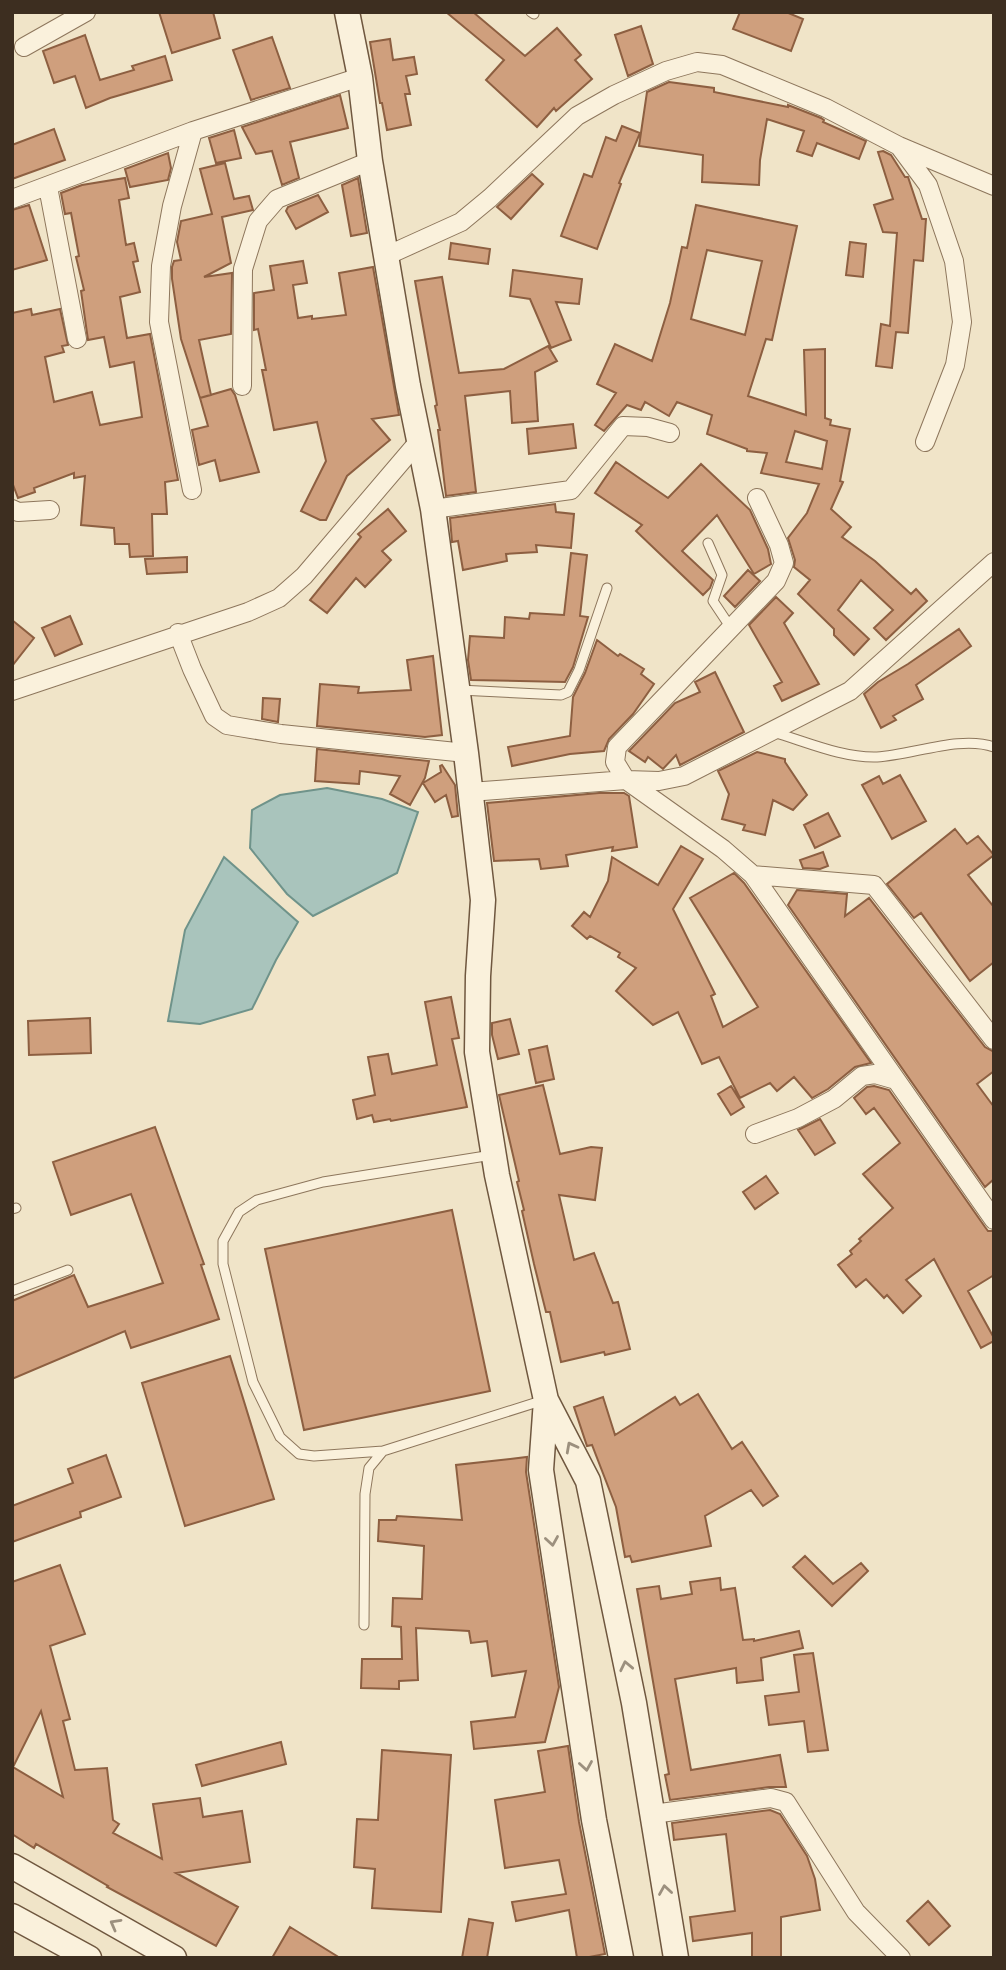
<svg xmlns="http://www.w3.org/2000/svg" width="1006" height="1970" font-family="'IBM Plex Serif',serif">
<style>
.water{fill:#a9c4bc;stroke:#6f938a;stroke-width:2}
.building{fill:#cf9f7d;stroke:#8d5f41;stroke-width:2;fill-rule:evenodd}
.lines{fill:none;stroke-linecap:round;stroke-linejoin:round}
.lane-casing{stroke:#8d765c;stroke-width:11}
.street-casing{stroke:#8d765c;stroke-width:20}
.secondary-casing{stroke:#6f573f;stroke-width:27}
.lane{stroke:#faf1dc;stroke-width:9}
.street{stroke:#faf1dc;stroke-width:18}
.secondary{stroke:#faf1dc;stroke-width:24}
.oneway{stroke:#9c907e}
</style>
<rect width="100%" height="100%" fill="#f0e4c8"/>
<path class="water" d="M327 788 382 799 418 812 397 873 313 916 287 894 250 848 252 810 280 795Z
M224 857 298 922 276 960 252 1009 200 1024 168 1021 185 930Z"/>
<path class="building" d="M159 12H213L220 38 172 53Z
M446 12H473L525 56 557 28 581 55 575 60 592 79 556 111 554 108 537 127 486 80 504 60Z
M740 12H786L803 19 791 51 733 29Z
M641 26 653 64 628 76 615 35Z
M85 35 100 80 134 70 132 66 165 56 172 80 110 98 86 108 75 76 54 83 43 51Z
M272 37 290 88 251 100 233 50Z
M390 39 393 60 414 57 417 74 406 76 410 94H405L411 125 387 130 382 103H380L370 42Z
M669 82 714 88V92L788 107V105L821 118 824 120 823 122 866 141 859 159 817 143 812 156 797 151 804 131 767 119 760 160 759 185 702 182 703 155 639 146 647 92Z
M340 95 348 128 290 142 299 178 282 185 272 151 256 154 242 127Z
M622 126 640 133 619 183 621 184 597 249 561 236 584 174 592 177 606 137 616 141Z
M54 129 65 160 12 179V145Z
M234 130 241 158 216 163 209 138Z
M883 151 891 155 905 177H908L922 219H926L923 261 914 260 908 333 896 332 892 368 876 366 881 324 890 326 897 233 883 232 874 205 893 199 878 152Z
M168 153 171 168 168 180 130 187 125 169Z
M225 163 234 199 249 196 253 210 222 217 231 263 204 277 232 273 231 334 199 340 211 395 200 398 181 339 172 279V267L174 261 181 260 177 242 181 221 212 214 200 169Z
M532 174 543 184 511 219 497 207Z
M125 178 129 198 119 200 126 245 134 243 138 261 133 262 140 292 120 297 127 338 150 334 178 480 165 482 167 514H152L153 556 130 557 129 544H115L114 528 81 525 85 476 74 478V473L34 488 35 492 18 498 12 482V313L31 309 32 315 60 309 68 345 62 346 64 352 45 357 54 402 92 392 100 425 142 417 134 362 110 367 104 337 88 340 81 291 84 290 76 257 79 256 71 213 65 214 61 193 82 185Z
M358 178 367 233 351 236 342 185Z
M318 195 328 212 296 229 286 211 288 207Z
M29 205 47 260 12 270V210Z
M696 205 797 226 772 340 766 339 748 396 806 415 804 350 825 349V418L831 420 830 425 850 429 840 481 843 482 831 509 851 527 842 537 875 561 911 594 916 589 927 601 886 640 874 628 893 610 861 580 838 610 869 639 854 655 834 635V629L798 594 810 580 794 567 795 560 788 538 807 513 819 484 761 473 767 453 747 451V449L707 434 712 415 677 402 669 416 645 402 641 410 627 405 604 431 595 425 616 393 597 384 615 344 652 361 670 303 682 247 687 248ZM707 250 762 261 745 335 691 319ZM795 431 827 441 822 469 786 462Z
M850 242 866 244 863 277 846 275Z
M451 243 490 249 488 264 449 259Z
M303 261 307 283 293 285 298 318 312 316V319L346 315 339 273 373 267 399 415 372 419 390 440 347 476 326 520H320L301 511 326 461 317 422 274 430 262 370H266L258 329 254 330V293L274 290 270 266Z
M513 270 582 279 579 304 556 302 571 340 551 348 530 299 510 296Z
M442 277 459 373 504 369 548 346 557 361 535 372 538 421 512 423 510 391 465 396 476 492 446 496 438 430H440L435 406 437 405 415 281Z
M231 389 235 395 259 472 220 481 215 460 199 465 192 430 208 426 200 398Z
M573 424 576 448 529 454 527 429Z
M616 462 668 498 701 464 750 510 768 549 771 564 754 574 717 515 682 551 713 580 710 588 703 595 636 531 642 525 595 493Z
M555 504 556 512 574 514 571 548 536 545 537 552 506 554 507 561 463 570 458 541 452 542 450 518Z
M388 509 406 531 382 551 391 560 365 587 356 578 327 613 310 600 361 537 358 534Z
M571 553 587 555 580 616 588 617 573 667 565 682 471 680 468 660 470 636 504 638 505 617 529 619 530 613 564 615Z
M187 557V572L147 574 145 559Z
M748 570 760 581 735 607 724 596Z
M776 597 793 613 784 623 819 684 782 701 774 686 782 682 749 625Z
M70 616 82 644 55 656 42 628Z
M12 620 34 638 12 666Z
M959 629 971 646 916 685 923 699 893 716 896 720 881 728 864 694 878 682 908 664Z
M597 640 618 656 620 654 644 669 641 674 654 684 633 714 609 739 604 751 570 754 512 766 508 747 570 736 573 697 585 673Z
M433 656 442 735 425 737 317 726 320 684 359 687 358 693 411 690 407 660Z
M715 672 744 732 680 765 676 755 663 769 648 757 645 762 629 751 675 703 700 692 695 682Z
M263 698 280 699 278 722 262 719Z
M317 749 429 761 425 778 410 805 390 794 400 776 360 771 359 784 315 781Z
M757 752 785 759V762L807 795 793 810 773 800 765 835 743 830 745 825 722 819 729 794 718 771Z
M442 765 455 785 458 816 452 817 446 795 435 802 423 783 441 772 440 766Z
M900 775 926 821 892 839 862 785 879 776 883 784Z
M599 793H624L629 796 637 847 612 851 613 847 566 855 568 866 541 869 539 859 494 861 487 803Z
M828 813 840 836 815 848 804 825Z
M955 829 967 844 978 836 994 855 968 875 994 907V962L970 981 921 913 914 918 887 884Z
M681 846 703 859 673 909 715 994 711 996 723 1027 758 1007 690 898 734 873 744 883 871 1063 855 1067 828 1089 812 1098 794 1077 777 1091 770 1083 740 1098 719 1057 702 1064 678 1012 653 1025 616 991 636 968 618 957 620 953 590 936 587 939 572 926 584 912 590 917 608 881 612 857 658 885Z
M823 852 828 866 820 869 803 868 800 860Z
M797 890 847 894 845 916 869 898 985 1047 994 1052V1071L977 1084 994 1107V1179L985 1187 788 905Z
M451 997 459 1038 452 1039 467 1107 391 1121 390 1119 374 1122 372 1115 357 1119 353 1100 375 1095 368 1057 388 1054 392 1074 437 1065 425 1002Z
M90 1018 91 1053 29 1055 28 1021Z
M510 1019 519 1054 498 1059 492 1035V1023Z
M547 1046 554 1079 536 1083 529 1050Z
M543 1085 560 1154 591 1147 602 1148 595 1200 559 1195 574 1260 594 1253 613 1303 618 1302 630 1349 605 1355 604 1352 561 1362 550 1312H546L534 1264 522 1211 524 1210 517 1182 519 1181 499 1095Z
M731 1086 744 1107 731 1115 718 1094Z
M874 1086 889 1090 985 1227 988 1231H994V1275L968 1291 994 1338V1341L981 1348 934 1259 906 1280 921 1296 903 1313 887 1295 884 1298 866 1279 856 1287 838 1265 852 1254 850 1251 861 1241 859 1239 893 1208 863 1174 900 1143 874 1108 866 1114 854 1098 867 1087Z
M820 1119 835 1143 815 1155 798 1130Z
M155 1127 204 1264 201 1265 219 1319 131 1348 125 1331 12 1379V1301L74 1275 88 1307 163 1283 131 1194 71 1215 53 1162Z
M766 1176 778 1193 755 1209 743 1192Z
M452 1210 490 1391 304 1430 265 1249Z
M230 1356 274 1499 185 1526 142 1383Z
M698 1394 732 1449 742 1442 778 1496 763 1506 751 1490 705 1516 711 1546 632 1562 630 1556 625 1557 616 1507 592 1445 587 1446 574 1407 603 1397 615 1435 675 1397 680 1405Z
M106 1455 121 1497 80 1512 81 1517 12 1542V1506L73 1483 68 1469Z
M527 1457 526 1472 559 1687 545 1742 474 1749 471 1722 515 1717 526 1671 492 1676 487 1641 471 1643 469 1631 416 1628 418 1680 399 1681V1689L361 1688 362 1659H402L401 1627 392 1626 393 1598 422 1599 424 1546 378 1541 379 1520H396L397 1516 462 1520 456 1465Z
M805 1556 833 1584 861 1563 868 1571 832 1606 793 1567Z
M60 1565 85 1634 50 1646 70 1719 63 1721 75 1770 107 1768 113 1820 119 1824 113 1833 162 1859 153 1804 200 1798 203 1817 242 1811 250 1862 176 1873 238 1907 216 1946 107 1887 108 1886 36 1844 34 1848 12 1834V1582ZM41 1711 63 1797 13 1767Z
M720 1578 721 1590 735 1588 743 1640 754 1639V1641L799 1631 803 1648 761 1658 763 1680 737 1683 736 1668 675 1679 691 1770 780 1755 786 1787H769L670 1800 665 1775 669 1774 637 1589 659 1586 661 1599 692 1594 690 1582Z
M813 1653 828 1750 808 1752 804 1721 769 1725 765 1696 799 1692 794 1655Z
M281 1742 286 1764 202 1786 196 1765Z
M568 1746 579 1822 605 1954 584 1958H577L569 1910 516 1921 512 1902 566 1894 559 1860 505 1868 495 1800 545 1792 538 1751Z
M382 1750 451 1755 441 1912 372 1908 375 1869 354 1867 357 1819 378 1820Z
M770 1810 780 1814 807 1856 815 1879 820 1910 781 1917V1958H752V1933L693 1941 690 1917 735 1911 726 1834 674 1840 672 1823Z
M928 1901 950 1926 929 1945 907 1921Z
M469 1919 493 1923 487 1958H462Z
M290 1927 340 1958H272Z"/>
<g class="lines">
<defs>
<path id="lane" d="M531 12 534 14
M708 543 722 575 713 601 731 628
M459 690 561 695 568 692 579 670 607 588
M773 732C807 742 842 758 877 757 913 755 960 735 994 747
M12 1209 16 1208
M12 1291 68 1270
M383 1451 314 1456 299 1454 280 1437 253 1382 223 1264V1241L239 1212 257 1200 323 1182 492 1155
M364 1625 365 1494 369 1468 383 1451 544 1400"/>
<path id="street" d="M24 47 86 12
M899 146 994 186
M48 187 77 339
M12 199 193 131 360 77
M386 256 461 222 490 198 577 116 614 95 666 71 697 62 722 65 826 108 899 146 928 185 954 261 962 322 955 365 925 442
M242 386 243 269 258 221 277 199 370 161
M192 490 159 322 161 266 172 206 193 131
M757 498 779 545 784 563 776 581 617 747 615 762 626 780 723 849 753 875 994 1220
M12 509 18 512 50 510
M433 509 571 490 623 426 648 427 670 433
M178 633 192 669 214 716 227 725 281 734 466 753
M12 691 248 612 279 598 304 576 419 441
M470 792 626 780 659 781 684 776 850 691 994 562
M753 875 874 885 994 1040
M755 1134 798 1118 834 1099 862 1076 875 1074 896 1080
M653 1814 771 1798 786 1802 856 1912 901 1958"/>
<path id="secondary" d="M347 12 360 77 370 161 408 386 433 509 466 753 483 900 478 976 477 1052 497 1175 546 1400 588 1481 634 1703 676 1958
M546 1400 541 1470 594 1820 621 1958
M12 1866 174 1958
M12 1916 89 1958"/>
</defs>
<use href="#lane" class="lane-casing"/>
<use href="#street" class="street-casing"/>
<use href="#secondary" class="secondary-casing"/>
<use href="#lane" class="lane"/>
<use href="#street" class="street"/>
<use href="#secondary" class="secondary"/>
</g>
<defs><path id="oneway-chevron" d="M-2-3.5L2.5 0L-2 3.5" fill="none" stroke-width="1.6" stroke-linecap="round" stroke-linejoin="round" transform="scale(1.75)"/></defs>
<g class="oneway">
<use href="#oneway-chevron" transform="translate(571 1447) rotate(-118)"/>
<use href="#oneway-chevron" transform="translate(552 1541) rotate(81)"/>
<use href="#oneway-chevron" transform="translate(626 1666) rotate(-102)"/>
<use href="#oneway-chevron" transform="translate(586 1766) rotate(81)"/>
<use href="#oneway-chevron" transform="translate(665 1890) rotate(-99)"/>
<use href="#oneway-chevron" transform="translate(115 1924) rotate(-151)"/>
</g>
<rect width="1006" height="1970" fill="none" stroke="#3d2e20" stroke-width="28"/>
</svg>
